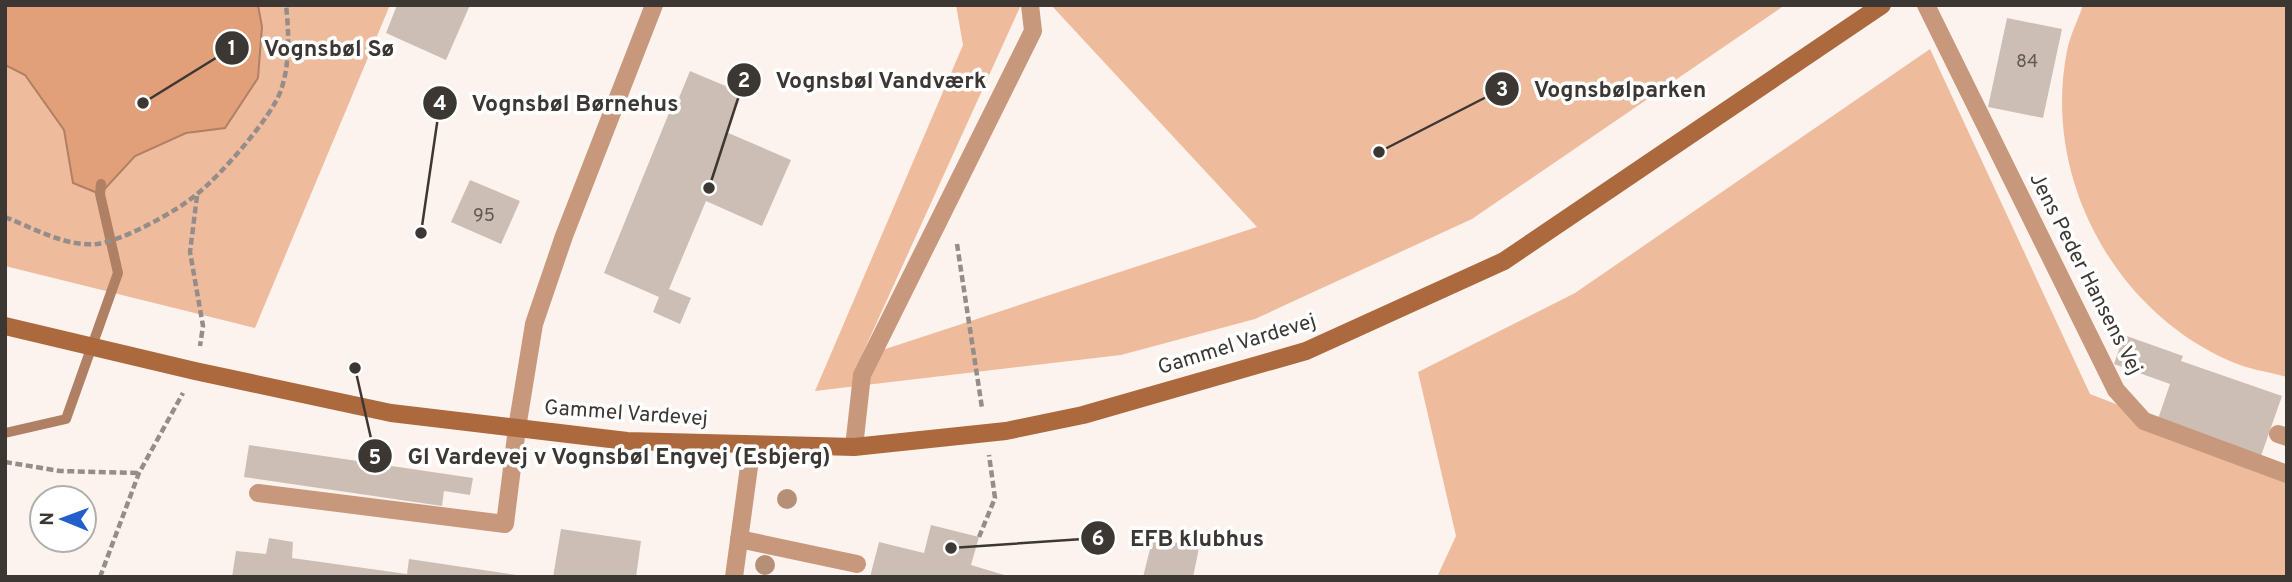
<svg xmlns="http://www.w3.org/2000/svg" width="2292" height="582" font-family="Overpass,sans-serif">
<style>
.green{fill:#efbb9d}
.water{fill:#e1a079;stroke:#b08064;stroke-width:2}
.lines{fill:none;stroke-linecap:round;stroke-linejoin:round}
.stream{stroke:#b08064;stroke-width:10}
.building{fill:#cdbeb5}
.path{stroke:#958d89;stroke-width:4.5;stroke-dasharray:7 3.5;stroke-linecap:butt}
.lane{stroke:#c8987c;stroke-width:18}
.street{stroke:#c8987c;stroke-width:18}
.secondary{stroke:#ad693e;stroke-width:18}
.tree{fill:#b69076}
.labels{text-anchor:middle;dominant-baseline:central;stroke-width:7;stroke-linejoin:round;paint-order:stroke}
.number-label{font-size:18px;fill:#615954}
.street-label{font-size:21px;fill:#3d3733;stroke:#fff}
.leader{fill:none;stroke:#3d3733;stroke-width:2.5}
.callout-dot{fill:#3d3733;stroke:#fff;stroke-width:2.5}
.mark-label{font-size:21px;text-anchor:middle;font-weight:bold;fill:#fff}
.callout-label{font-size:23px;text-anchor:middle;font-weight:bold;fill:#3d3733;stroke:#fff;stroke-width:7;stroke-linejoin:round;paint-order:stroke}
</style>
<rect width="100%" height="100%" fill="#fdf3ee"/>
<path class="green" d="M5 5H390L255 328 5 266Z
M956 5H1021L861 357 1257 227 1051 5H1785L1472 219 1255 319 1121 355 815 391 963 45Z
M2083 5H2287V377C2269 372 2247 369 2230 361 2113 310 2042 176 2067 51 2070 35 2078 20 2083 5Z
M1930 49 2090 394 2287 470V577H1437L1456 536 1418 372 1575 293Z"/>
<path class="water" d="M5 5H258L262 27 258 78 225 128 186 133 135 156 100 194 73 183 64 130 25 75 5 65Z"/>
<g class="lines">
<path class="stream" d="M5 433 66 419 118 273 100 194 101 184"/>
</g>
<path class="building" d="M397 5H470L446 60 386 33Z
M2007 18 2062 29 2043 118 1988 107Z
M690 71 742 93 726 132 791 160 762 226 706 201 669 289 691 298 680 324 653 312 659 297 604 273 671 108 674 110Z
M470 180 520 201 501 244 451 222Z
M2124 335 2183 356 2181 361 2282 396 2261 456 2158 419 2170 384 2114 364Z
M249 445 473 478 470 495 444 491 442 506 244 477Z
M931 525 979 537 971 565 1011 577H870L879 542 924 553Z
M561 529 641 541 636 577H553Z
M1153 537 1199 548 1193 577H1143Z
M269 538 293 542 292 558 407 574 409 559 530 577H232L236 551 266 554Z"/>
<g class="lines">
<path class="path" d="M197 196 190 252 203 326 200 346
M5 217C33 228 66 247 97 244 124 240 176 212 197 194 220 176 272 117 281 90 290 64 289 32 286 5
M957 244 982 408
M5 462 60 471 139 473
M979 537 995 498 989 455
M100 577 139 473 183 393"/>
<path class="lane" d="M1926 5 2116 390 2144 421 2287 474
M2278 434 2287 437
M854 447 862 375 1033 31 1030 5
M258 493 505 524 517 428
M739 539 857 564"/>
<path class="street" d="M517 428 534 324 564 236 654 5
M734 577 752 445"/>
<path class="secondary" d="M5 326 195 371 391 413 627 441 854 447 1006 431 1083 415 1306 351 1504 261 1882 5"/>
</g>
<g class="tree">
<circle cx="787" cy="499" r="10"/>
<circle cx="765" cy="565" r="10"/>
</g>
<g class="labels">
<g class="number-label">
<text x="2027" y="62">84</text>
<text x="484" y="216">95</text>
</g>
<g class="street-label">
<text transform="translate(2085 274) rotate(63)">Jens Peder Hansens Vej</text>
<text transform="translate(1237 345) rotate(-17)">Gammel Vardevej</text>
<text transform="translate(626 414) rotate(4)">Gammel Vardevej</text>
</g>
</g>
<path class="leader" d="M143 103L232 48M709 188L744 80M1379 152L1502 89M421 233L440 103M355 368L375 456M951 548L1098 538"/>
<g class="callout-dot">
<circle cx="143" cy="103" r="7"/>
<circle cx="709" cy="188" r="7"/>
<circle cx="1379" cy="152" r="7"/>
<circle cx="421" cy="233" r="7"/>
<circle cx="355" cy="368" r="7"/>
<circle cx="951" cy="548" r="7"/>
<circle cx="232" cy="48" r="18"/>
<circle cx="744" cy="80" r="18"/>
<circle cx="1502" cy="89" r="18"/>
<circle cx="440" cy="103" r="18"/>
<circle cx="375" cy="456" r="18"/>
<circle cx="1098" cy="538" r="18"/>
</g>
<g class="mark-label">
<text x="232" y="55">1</text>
<text x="744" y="87">2</text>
<text x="1502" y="96">3</text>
<text x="440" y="110">4</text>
<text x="375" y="464">5</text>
<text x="1098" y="545">6</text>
</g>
<g class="callout-label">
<text x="329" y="56">Vognsbøl Sø</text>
<text x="881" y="88">Vognsbøl Vandværk</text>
<text x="1620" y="97">Vognsbølparken</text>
<text x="575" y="111">Vognsbøl Børnehus</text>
<text x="619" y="464">Gl Vardevej v Vognsbøl Engvej (Esbjerg)</text>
<text x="1197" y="546">EFB klubhus</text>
</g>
<rect width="2292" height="582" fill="none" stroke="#3d3733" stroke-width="14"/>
<g transform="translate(63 519) rotate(271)"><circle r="33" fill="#ffffff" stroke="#b1afad" stroke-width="2"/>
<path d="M0-5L12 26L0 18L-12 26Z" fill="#245ecb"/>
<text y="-10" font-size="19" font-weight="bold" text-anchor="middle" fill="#3d3733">N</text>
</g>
</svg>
